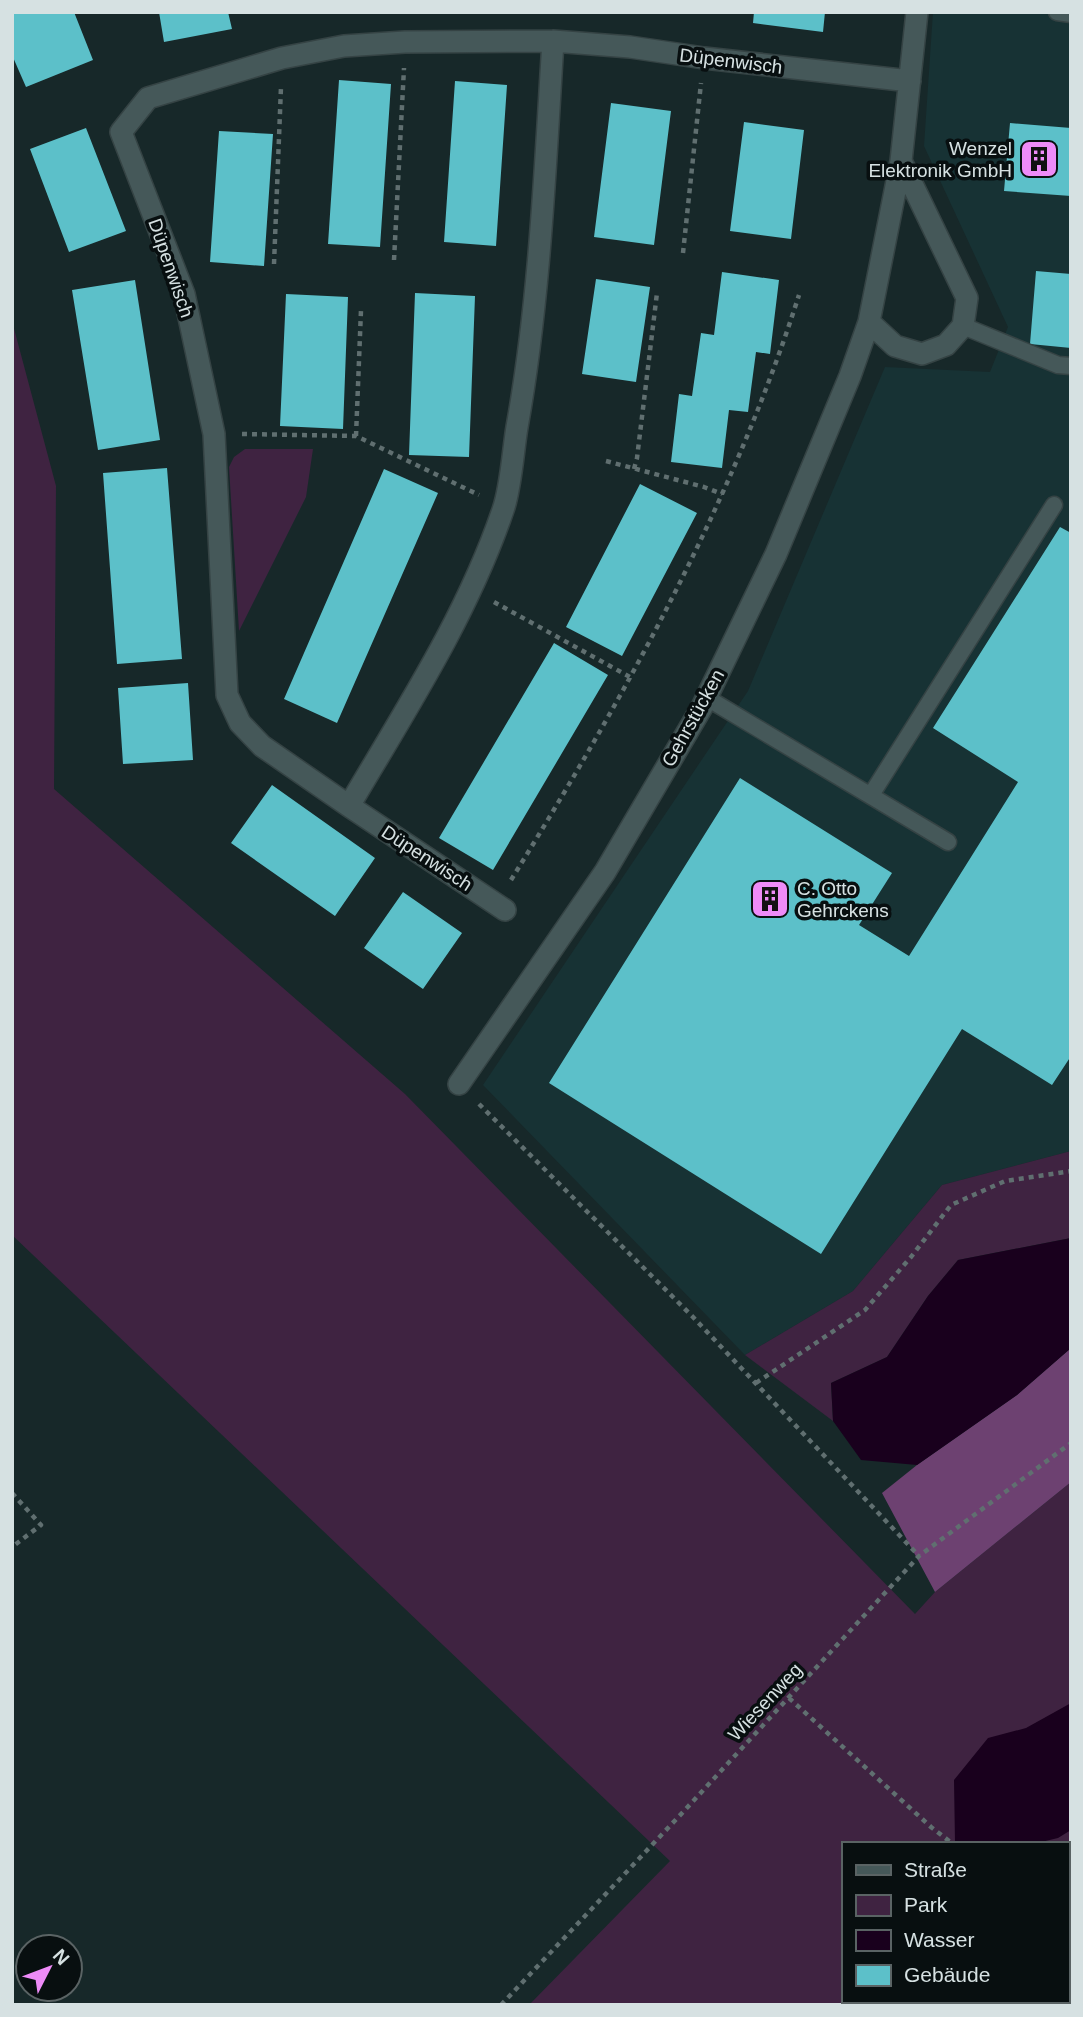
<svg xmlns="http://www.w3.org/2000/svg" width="1083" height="2017" font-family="Arial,sans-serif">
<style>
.built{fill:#173234}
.green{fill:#3f2341;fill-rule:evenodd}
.forest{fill:#6d4171}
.water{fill:#19001d}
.building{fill:#5cc0c9}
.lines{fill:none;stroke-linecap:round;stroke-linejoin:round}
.lane-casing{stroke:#354344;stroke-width:19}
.street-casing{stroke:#354344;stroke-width:24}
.path{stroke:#606f70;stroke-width:4.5;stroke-dasharray:5 5;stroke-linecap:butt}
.lane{stroke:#455859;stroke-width:16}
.street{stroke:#455859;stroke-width:21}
.labels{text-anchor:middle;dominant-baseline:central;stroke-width:7;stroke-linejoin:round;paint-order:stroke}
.street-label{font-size:19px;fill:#d6e1e2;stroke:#080f10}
.poi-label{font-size:19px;fill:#d6e1e2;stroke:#080f10;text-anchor:end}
</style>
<rect width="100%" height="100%" fill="#172829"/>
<path class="built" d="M933 12H1071V1151L942 1185 853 1291 745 1355 483 1085 748 691 885 367 990 372 1008 327 924 146Z"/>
<path class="green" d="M12 321 56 486 54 789 405 1094 915 1614 935 1592 1071 1482V2005H529L670 1861 12 1235ZM843 1844H1067V2001H843Z
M245 449H313L306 497 239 631 229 467 234 457Z
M1071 1151V1238L958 1260 928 1296 887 1357 831 1383 833 1421 745 1355 853 1291 942 1185Z"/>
<path class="forest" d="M1071 1348V1482L935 1592 882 1493 917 1465 1017 1395Z"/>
<path class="water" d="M1071 1238V1348L1017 1395 917 1465 861 1460 833 1421 831 1383 887 1357 928 1296 958 1260Z
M1071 1703V1830L1058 1838 1033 1844 955 1843 954 1780 988 1738 1026 1728Z"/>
<path class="building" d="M12 12H74L93 60 26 87 12 55Z
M159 12H228L232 29 164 42Z
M754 12H825L823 32 753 23Z
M339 80 391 84 380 247 328 244Z
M455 81 507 85 496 246 444 242Z
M611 103 671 111 654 245 594 237Z
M744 122 804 130 791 239 730 231Z
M1010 123 1071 128V196L1004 191Z
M86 128 126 231 69 252 30 149Z
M219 131 273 134 264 266 210 262Z
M1036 271 1071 274V348L1030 344Z
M722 272 779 280 770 354 756 352 748 412 729 410 722 468 671 462 679 394 692 396 701 333 714 335Z
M596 279 650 287 636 382 582 374Z
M135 280 160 440 98 450 72 290Z
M415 293 475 296 469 457 409 455Z
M286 294 348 297 343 429 280 426Z
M167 468 182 659 117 664 103 473Z
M384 469 438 493 337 723 284 699Z
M640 484 697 513 622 656 566 627Z
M1060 527 1071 533V1056L1052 1085 962 1029 821 1254 549 1083 740 778 892 873 859 925 909 956 1018 782 933 728Z
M554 643 608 675 493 870 439 838Z
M188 683 193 760 123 764 118 688Z
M272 785 375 858 335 916 231 843Z
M403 892 462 933 423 989 364 948Z"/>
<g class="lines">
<defs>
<path id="lane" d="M1057 12 1071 14
M963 326 1058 365 1071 366
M707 698 948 842
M871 795 1054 505"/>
<path id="street" d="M869 322 895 346 922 354 946 345 963 326 967 298 901 161
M349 806C405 711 467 616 503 510 511 488 513 451 517 427 540 299 545 170 553 41
M505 910 349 806 262 746 240 723 227 695 214 434 184 294 121 132 148 98 282 58 344 46 405 42 553 41 630 47 704 58 910 81
M459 1084 605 872 702 707 776 554 850 376 869 322 901 161 917 12"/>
</defs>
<use href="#lane" class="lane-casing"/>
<use href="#street" class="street-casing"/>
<path class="path" d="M683 253 701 83
M394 260 404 68
M274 264 281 87
M242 434 356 436 479 495
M356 436 361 310
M606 461 704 487 722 494
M634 469 637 458 657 293
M494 602 630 677
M511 880C625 696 733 502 799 295
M479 1104 692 1316 919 1556
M756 1383 865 1310 911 1257 951 1205 1005 1181 1071 1171
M12 1493 41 1525 12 1547
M789 1698 931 1827 953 1844
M1067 1915 1071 1917
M501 2005 684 1811 919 1556 1071 1443"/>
<use href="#lane" class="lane"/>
<use href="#street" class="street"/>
</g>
<defs>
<symbol id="building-square" viewBox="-11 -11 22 22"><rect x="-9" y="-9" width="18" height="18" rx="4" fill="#ee8bf8" stroke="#080f10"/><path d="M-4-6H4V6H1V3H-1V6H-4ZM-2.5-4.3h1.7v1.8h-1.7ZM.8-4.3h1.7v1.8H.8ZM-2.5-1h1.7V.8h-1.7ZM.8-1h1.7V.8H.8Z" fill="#111"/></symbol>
</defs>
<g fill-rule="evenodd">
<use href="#building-square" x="1017" y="137" width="44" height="44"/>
<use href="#building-square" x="748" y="877" width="44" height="44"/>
</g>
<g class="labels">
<g class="street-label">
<text transform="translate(731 61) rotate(7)">Düpenwisch</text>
<text transform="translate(171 268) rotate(71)">Düpenwisch</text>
<text transform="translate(693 718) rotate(-61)">Gehrstücken</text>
<text transform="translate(427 858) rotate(33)">Düpenwisch</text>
<text transform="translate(765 1702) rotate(-47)">Wiesenweg</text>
</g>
<g class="poi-label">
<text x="1012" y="148">Wenzel<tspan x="1012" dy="22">Elektronik GmbH</tspan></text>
<text x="797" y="888" text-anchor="start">C. Otto<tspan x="797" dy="22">Gehrckens</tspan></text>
</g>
</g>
<rect width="1083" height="2017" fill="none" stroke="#d6e1e2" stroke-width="28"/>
<rect x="842" y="1842" width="228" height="161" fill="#080f10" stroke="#5a6364" stroke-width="2"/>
<rect x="856" y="1865" width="35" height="10" fill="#455859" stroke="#5a6364" stroke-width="2"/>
<text x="904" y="1877" font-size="21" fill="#d6e1e2">Straße</text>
<rect x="856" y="1895" width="35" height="21" fill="#3f2341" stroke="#5a6364" stroke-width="2"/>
<text x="904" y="1912" font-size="21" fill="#d6e1e2">Park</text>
<rect x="856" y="1930" width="35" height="21" fill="#19001d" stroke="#5a6364" stroke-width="2"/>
<text x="904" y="1947" font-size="21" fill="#d6e1e2">Wasser</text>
<rect x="856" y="1965" width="35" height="21" fill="#5cc0c9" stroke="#5a6364" stroke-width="2"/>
<text x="904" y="1982" font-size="21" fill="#d6e1e2">Gebäude</text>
<g transform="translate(49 1968) rotate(48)"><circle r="33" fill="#080f10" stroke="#5a6364" stroke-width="2"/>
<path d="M0-5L12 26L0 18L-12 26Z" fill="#ee8bf8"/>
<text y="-10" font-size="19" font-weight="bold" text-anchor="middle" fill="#d6e1e2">N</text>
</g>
</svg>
